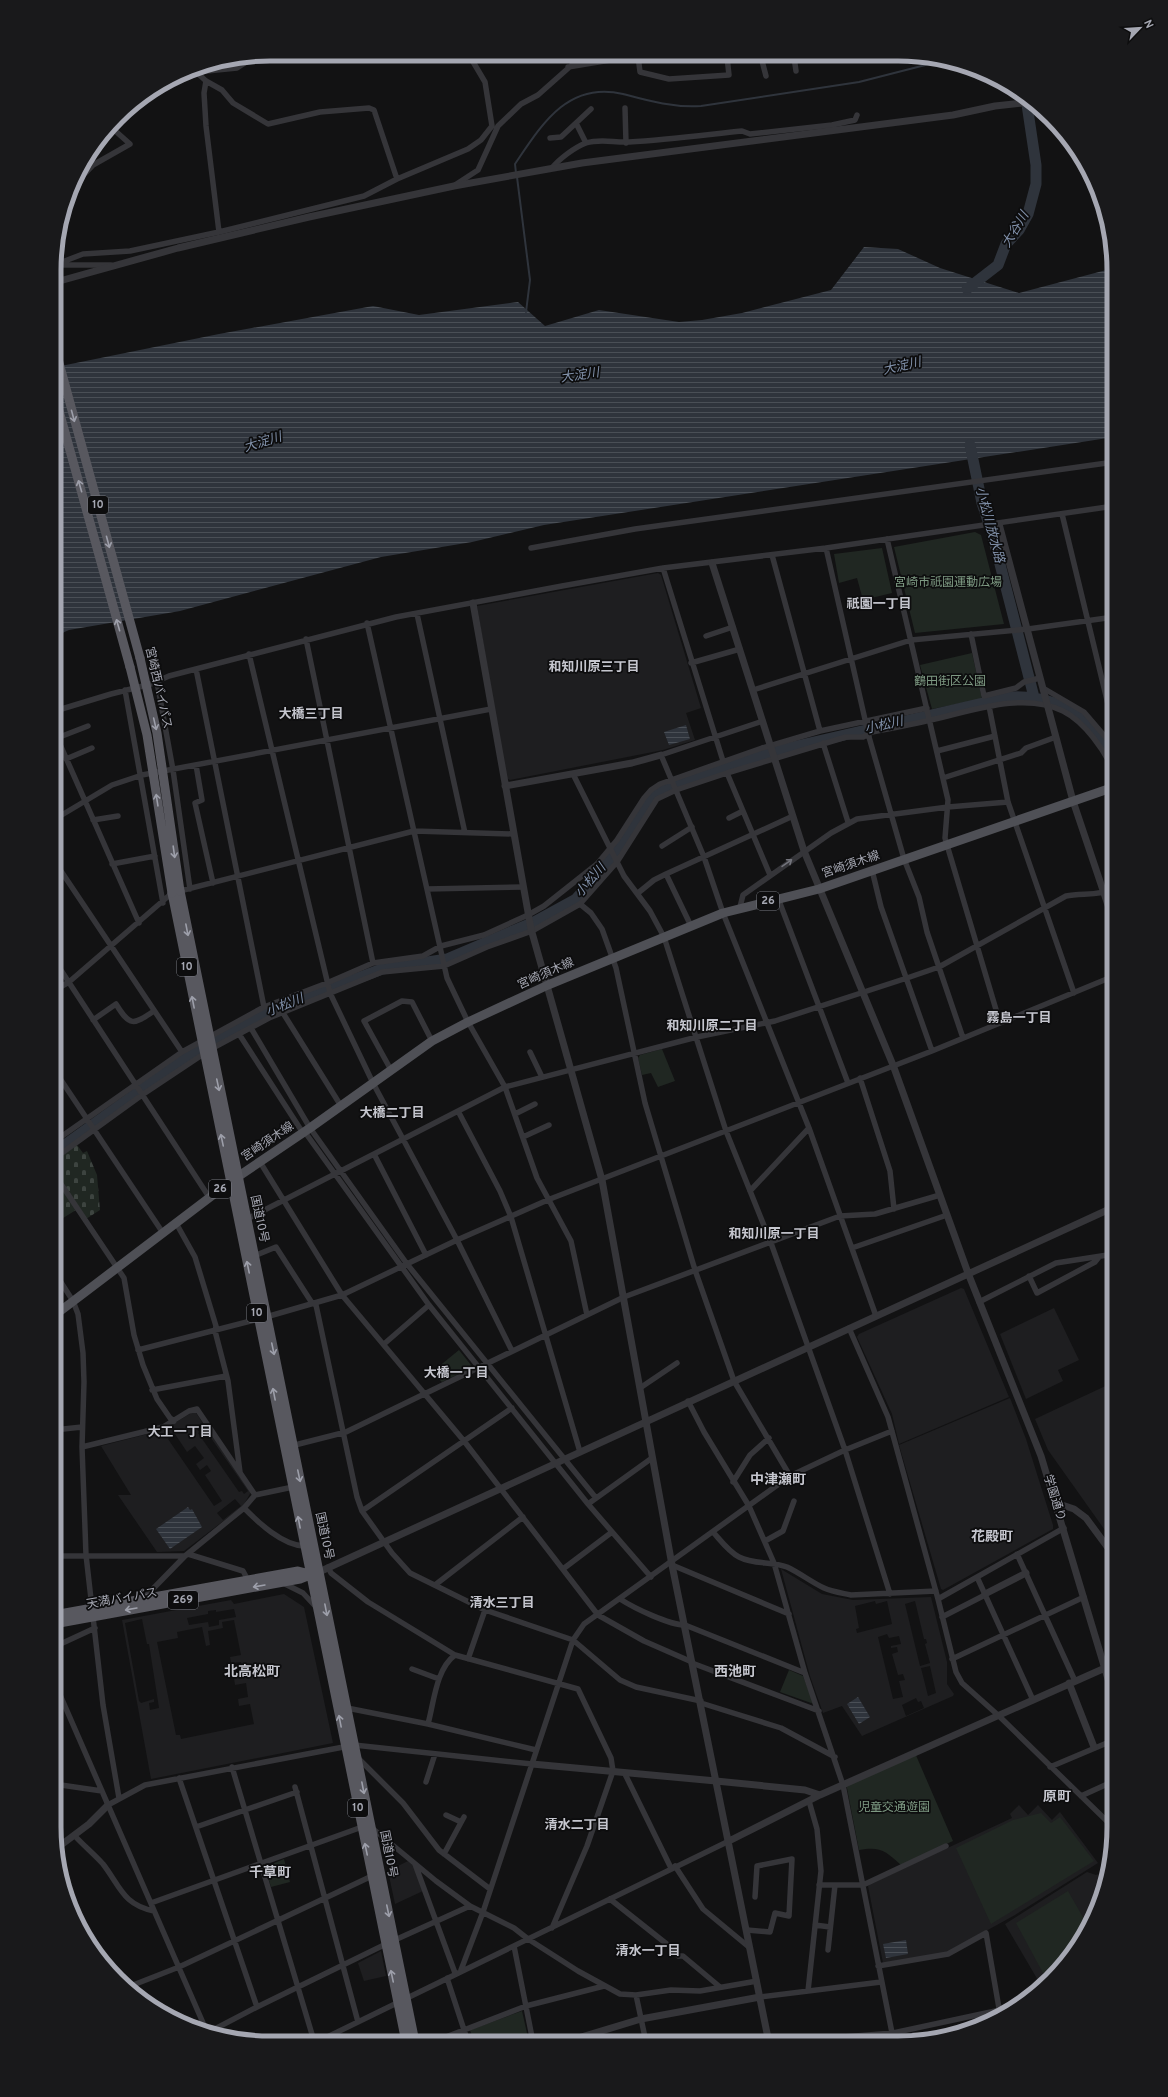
<svg xmlns="http://www.w3.org/2000/svg" width="1168" height="2097" font-family="Overpass,'Noto Sans JP',sans-serif">
<style>
.built{fill:#1e1e20;fill-rule:evenodd}
.green{fill:#202722}
.cemetery{fill:url(#cemetery-stones)}
.water{fill:url(#water-rules)}
.lines{fill:none;stroke-linecap:round;stroke-linejoin:round}
.stream{stroke:#2f343c;stroke-width:2}
.river{stroke:#2f343c;stroke-width:11}
.minor{stroke:#353539;stroke-width:5.5}
.tertiary{stroke:#353539;stroke-width:7}
.primary{stroke:#4f5056;stroke-width:9}
.trunk{stroke:#58585f;stroke-width:9}
.trunk-bridge{stroke:#58585f;stroke-width:9}
.oneway{stroke:#9d9faa}
.oneway2{stroke:#73747c}
.labels{text-anchor:middle;dominant-baseline:central;stroke-width:3.5;stroke-linejoin:round;paint-order:stroke}
.shield{fill:#0d0d0e;stroke:#777981;stroke-width:1}
.shield-label{font-size:11px;font-weight:bold;fill:#a5a7b2}
.park-label{font-size:12px;fill:#7e9a83;stroke:#0d0d0e}
.street-label{font-size:12px;fill:#a5a7b2;stroke:#0d0d0e}
.water-label{font-size:13px;font-style:italic;fill:#8090a9;stroke:#0d0d0e}
.neighbourhood-label{font-size:13px;font-weight:bold;fill:#c5c6ce;stroke:#0d0d0e}
.quarter-label{font-size:14px;font-weight:bold;fill:#c5c6ce;stroke:#0d0d0e}
.rim{fill:none;stroke:#a5a7b2;stroke-width:5}
</style>
<defs>
<pattern id="cemetery-stones" width="16" height="16" patternUnits="userSpaceOnUse"><rect width="16" height="16" fill="#202722"/><path d="M2 7V4a2 2 0 0 1 4 0v3zM10 15v-3a2 2 0 0 1 4 0v3z" fill="#3d4440"/></pattern>
<pattern id="water-rules" width="6" height="5" patternUnits="userSpaceOnUse"><rect width="6" height="5" fill="#2f343c"/><path d="M0 2.5h6" fill="none" stroke="#4a4f56"/></pattern>
</defs>
<rect width="100%" height="100%" fill="#121213"/>
<path class="built" d="M658 573 661 575 701 708 686 713 695 740 663 750 510 780 506 778 477 606Z
M961 1288 964 1289 1009 1397 899 1444 892 1414 857 1337 859 1334Z
M1054 1308 1079 1360 1058 1370 1063 1381 1026 1399 1000 1334Z
M1114 1382V1543L1048 1450 1035 1419Z
M1010 1398 1026 1439 1053 1525V1529L943 1590 941 1589 899 1445Z
M193 1412 196 1413 251 1492 243 1506 184 1551 157 1552 118 1495H131L101 1446 163 1430ZM202 1425 248 1491 244 1494 242 1491 239 1492 198 1433 199 1432 197 1429ZM175 1434 187 1452 195 1446 204 1458 196 1464 200 1470 207 1465 211 1471 205 1475 222 1501 214 1506 168 1439ZM235 1499 241 1506 223 1520 217 1513Z
M781 1569 822 1594 853 1600 931 1597 947 1662V1684L954 1694 953 1696 862 1736 842 1706 823 1713 810 1676ZM875 1601 876 1604 887 1601 892 1624 857 1633 856 1629 859 1628 855 1606ZM915 1601 924 1639H926L927 1643 925 1644 930 1663 920 1666 905 1604ZM887 1634 889 1638 899 1636 901 1644 891 1646V1648L897 1647 898 1652 892 1654 898 1675 903 1674 905 1680 899 1681 903 1697 893 1699 878 1637ZM930 1666 936 1693 928 1696 921 1668ZM916 1698 918 1702 921 1701 924 1708 906 1716 902 1705Z
M284 1594 304 1607 333 1743 151 1779 122 1620 231 1600 234 1604ZM234 1609 236 1617 219 1620V1625L209 1627 208 1622 189 1625 187 1618 208 1614V1611L216 1610V1612ZM142 1619 147 1644H149L159 1708 150 1710 149 1703 154 1702V1699L141 1703 139 1701 125 1623ZM234 1620 241 1655 230 1657 231 1663 241 1662 244 1676 234 1678 235 1685 246 1683 248 1697 238 1699 239 1706 250 1704 254 1724 181 1739 180 1735H176L157 1642 178 1638 177 1632 202 1627 206 1646 210 1645 208 1631 223 1628 222 1622Z
M1019 1805 1028 1815 1038 1805 1052 1820 1060 1812 1098 1863 1015 1915 948 1952 883 1963 868 1886 870 1884 1012 1818 1010 1814Z
M408 1861 414 1865 423 1891 395 1904 388 1871Z
M1107 1870 1098 1909 1069 1959 1049 1979 1039 1982 1005 1924 1087 1872 1096 1875Z
M381 1951 386 1976 364 1981 358 1963Z"/>
<path class="green" d="M975 532 981 535 1004 624 915 633 894 547Z
M882 548 892 593 863 600 857 578 839 583 834 554Z
M972 653 982 699 932 709 920 665Z
M662 1049 675 1081 658 1087 651 1073 642 1075 638 1058 640 1055Z
M459 1350 471 1365V1368L442 1382 432 1372Z
M55 1354H59L63 1383 55 1384Z
M789 1670 803 1676 814 1704 780 1692Z
M915 1753 953 1841 901 1865C886 1851 880 1846 859 1850L846 1783Z
M1041 1813 1051 1823 1060 1817 1094 1861 991 1924 956 1848 1013 1820Z
M284 1859 290 1882 271 1887 265 1867Z
M1068 1891 1088 1926 1069 1959 1053 1975 1043 1973 1016 1923Z
M522 2011 529 2042H474L470 2030Z"/>
<path class="cemetery" d="M77 1145 83 1153 87 1151 97 1175 100 1210 86 1219 55 1171V1160Z
M55 1179 76 1210 55 1223Z"/>
<path class="water" d="M864 247 898 249 940 268 1019 293 1114 268V437L544 525 472 542 381 557 180 611 69 630 55 636 56 367 219 334 373 306 419 315 518 302 545 326 599 310 679 322 702 320 742 313 831 290Z
M686 725 690 739 669 745 664 732Z
M188 1507 190 1510 192 1509 202 1527 170 1549 156 1529Z
M858 1697 870 1717 859 1724 847 1704Z
M906 1940 908 1954 886 1958 883 1944Z"/>
<g class="lines">
<path class="stream" d="M516 173 515 164C542 124 568 81 623 94 649 101 674 108 701 106L859 82 945 60
M517 177 530 280 526 312"/>
<path class="river" d="M967 289 998 265 1006 244 1019 230 1028 214 1036 184V165L1026 98
M970 445 982 503 992 533 1034 697
M55 1152 191 1054 271 1011 382 969 447 959 534 922 576 899 601 871 653 796 667 786 775 751 1009 697C1038 695 1076 705 1095 730 1102 740 1108 751 1114 762"/>
<path class="minor" d="M638 56 640 72 669 79 729 75 727 57
M761 57 766 76
M794 57 796 71
M568 67 635 56
M193 69 206 81 222 90 233 103 268 124 320 112 369 108 374 110 397 179
M197 72 237 68 254 57
M206 81 204 93 206 126 219 232
M625 108 626 143
M576 123 586 143
M550 138 561 137 591 109
M552 168C559 159 575 147 586 143 602 138 614 143 629 142 667 140 704 135 742 131L750 134 832 125 855 120 857 115
M455 185 478 170 498 126 521 104 538 95 582 56
M72 187 93 165 130 144 112 128
M57 264 83 254 130 251 219 232 364 196 397 179 468 149 481 140 492 126 485 82 469 55
M57 265H111
M1062 514 1114 729
M887 539 948 800 945 838 947 845 1000 1023
M531 548 635 529 1114 462
M826 548 869 737 904 859 919 897 927 932 963 1038
M772 555 820 731
M663 568 723 761
M417 614 465 833
M367 623 447 978 468 1022 505 1087 537 1178 571 1241 587 1315
M971 634 984 696 1016 688 1024 682 1040 678
M706 636 733 627
M306 639 373 963
M249 654 330 993 373 1083 457 1240 512 1351
M691 663 740 649
M196 669 264 1007
M157 682 173 770 190 889
M1043 688 1084 712 1114 747
M125 690 163 903
M753 690 911 640 1028 629 1114 617
M989 706 1008 802 1074 993
M55 711 111 694 151 684 169 676 396 617 562 586 663 568 826 548 1114 506
M763 721 661 755 704 857 723 913 809 1128 876 1316
M55 733 139 923
M57 738 88 726
M823 743 848 822
M937 751 995 736
M66 759 92 748
M196 765 202 800 195 803 213 883
M727 773 770 875
M573 774 624 876 650 911 664 937 726 1131 771 1243 845 1450 890 1594
M943 778 1021 753 1026 748 1056 737
M729 818 743 811
M55 819 112 785 142 775 491 709
M93 820 118 816
M662 846 692 827
M55 862 182 1052
M112 864 155 856
M872 870 881 907 932 1051
M666 874 691 926
M427 889 523 887
M638 893 654 880 666 874 793 816
M778 898 848 1083
M580 904 617 862 657 799 676 790 727 773 846 737H863L872 732C893 728 914 724 935 719 974 710 1025 692 1063 711 1085 722 1104 750 1114 771
M740 907 743 895 831 833 857 819 948 807 1008 802
M55 961 209 1197
M55 990 69 982 172 893 414 831 514 834
M283 1013 341 1106
M93 1020 116 1004C130 1027 133 1025 154 1011
M251 1028 310 1128 407 1264 596 1498
M239 1034 303 1133 307 1135 429 1305 588 1504 651 1577
M530 1052 542 1077
M391 1070 364 1021 402 1001 412 1002 432 1041
M55 1071 163 1233
M860 1078 890 1171 894 1209
M458 1111 500 1191 511 1217 580 1452
M515 1114 535 1104
M523 1137 549 1125
M55 1141 182 1052 264 1007 327 983 373 963 423 956 441 946 484 935 528 915 544 906 597 864 617 840 644 798 651 790 660 784 762 748 820 731 927 708
M374 1154 426 1255
M55 1158 142 1095 211 1049 269 1018 382 972 444 966 487 947 532 931 580 904 591 913 602 929 616 968 645 1103 695 1270 734 1381 790 1476
M260 1162 342 1295 464 1441 598 1615 644 1641 692 1662
M55 1175 124 1278 134 1335 143 1365 157 1399 170 1418 174 1421
M750 1191 809 1128
M247 1219 505 1087 697 1037 775 1021 907 978 939 967 1066 896C1082 893 1099 896 1114 889
M176 1223 195 1257 216 1326 215 1331 228 1381 240 1472
M852 1248 947 1215
M254 1256 276 1247 312 1303 316 1305 357 1497 362 1511 392 1553 410 1573 485 1610 573 1640 620 1680 636 1687 701 1701
M55 1273 73 1301 78 1314 83 1353 84 1382 82 1447 86 1555 103 1705 119 1798
M1029 1276 1037 1293 1095 1262 1099 1257
M979 1302 1056 1263 1114 1254
M849 1328 888 1417 938 1599 956 1672 962 1683 999 1716 1114 1828
M384 1344 429 1305
M138 1350 266 1317 342 1295 457 1240 550 1199 932 1051 1114 976
M640 1388 677 1363
M152 1390 226 1376
M688 1401 704 1432 749 1506 774 1563 805 1673 843 1785 894 2043
M54 1430 82 1427
M291 1446 346 1432 624 1297 840 1216 875 1214 940 1195
M82 1447 163 1427 189 1411 197 1409 255 1495
M733 1482 750 1455 769 1438
M588 1504 652 1458
M244 1508C259 1523 282 1545 304 1546
M362 1511 512 1408
M713 1532C721 1541 729 1552 739 1557 754 1565 772 1561 787 1567 800 1573 811 1582 824 1588 833 1592 842 1593 851 1595L936 1591
M765 1541 783 1531 794 1501
M188 1554 243 1571 248 1580
M1017 1554 1075 1681
M54 1556H185
M672 1565 789 1614
M328 1567 331 1573 368 1602 455 1655 578 1689 611 1758 613 1771 587 1846 552 1928
M563 1569 612 1532
M977 1577 1033 1700
M283 1583 303 1593 316 1607
M435 1585 523 1517
M144 1598 185 1556 244 1508 255 1495 293 1487
M620 1599C634 1608 669 1625 685 1625L805 1673
M938 1599 1064 1528
M942 1617 985 1595
M54 1647 95 1628
M468 1659 485 1610
M952 1659 1084 1597
M692 1663 819 1711
M412 1669 439 1679
M54 1681 207 2032
M701 1703 781 1728 835 1757
M347 1708 428 1724 536 1750
M428 1724C434 1702 436 1669 455 1655
M358 1758 403 1803 439 1850 490 1889
M232 1767 314 2041
M1050 1767 1114 1740
M624 1772 671 1868
M179 1778 257 2007
M426 1782 435 1754
M54 1784 102 1791
M295 1787 358 2022
M1081 1796 1114 1781
M108 1805 145 1785 354 1745 532 1764
M446 1815 461 1822
M196 1827 297 1792
M372 1828 436 1881 470 1906 514 1928 528 1939 578 1971 620 1994 636 1995 671 1990 700 1991 757 1981
M74 1835C83 1845 94 1854 103 1864 120 1886 123 1905 154 1911
M56 1839 63 1843
M444 1854 464 1817
M415 1864 455 1973
M675 1866 703 1909 750 1948
M819 1885H863L946 1846
M610 1899 673 1949 678 1956H683L720 1987
M151 1903 362 1827
M815 1925 830 1927
M747 1930 770 1932 775 1913 789 1916 792 1859 757 1866 755 1897
M514 1946 533 2042
M828 1950 835 1885
M878 1966 948 1954 986 1933 1000 2014
M461 1970 483 1912 573 1640 584 1624 790 1476 845 1450 892 1431
M447 1978 468 2042
M128 1987 179 1967 374 1875
M808 1991 821 1871 817 1829 809 1801
M636 1995 646 2042
M760 1997 881 1982
M209 2032 257 2007 386 1944 470 1906
M319 2041 729 1841
M433 2042 526 2006 604 1986
M767 2043 893 2033 1000 2010"/>
<path class="tertiary" d="M56 265 57 264
M56 282 178 248 309 217 454 186 582 163 953 115 995 106 1031 102
M999 524 1073 801 1114 923
M712 563 804 851 893 1065 968 1273 1041 1456 1114 1699
M473 603 531 929 602 1180 672 1565 769 2043
M505 786 632 763 661 755
M1056 1503 1074 1509 1086 1518 1114 1556
M319 1572 1114 1207
M985 1594 1026 1573
M1069 1683 1094 1747
M532 1764 716 1781 805 1790 820 1795
M729 1841 820 1795 1114 1664
M57 1848 89 1824 108 1805
M565 2042 641 2019 760 1997"/>
<path class="primary" d="M55 1315 230 1182 310 1128 432 1041 468 1022 548 985 723 913 819 889 1114 787"/>
<path class="trunk" d="M56 352 140 658
M56 400 130 667
M180 891 415 2042
M172 893 406 2042
M54 1615 298 1571 310 1574
M54 1624 300 1579 315 1573"/>
<path class="trunk-bridge" d="M140 658 157 733 180 891
M130 667 147 735 172 893"/>
</g>
<defs><path id="oneway-shaft" d="M-6 0H5M1.5-3L5.5 0L1.5 3" fill="none" stroke-width="1.6" stroke-linecap="round" stroke-linejoin="round"/></defs>
<g class="oneway">
<use href="#oneway-shaft" transform="translate(73 416) rotate(75)"/>
<use href="#oneway-shaft" transform="translate(80 486) rotate(-106)"/>
<use href="#oneway-shaft" transform="translate(108 542) rotate(75)"/>
<use href="#oneway-shaft" transform="translate(118 625) rotate(-106)"/>
<use href="#oneway-shaft" transform="translate(155 724) rotate(77)"/>
<use href="#oneway-shaft" transform="translate(157 800) rotate(-99)"/>
<use href="#oneway-shaft" transform="translate(174 852) rotate(82)"/>
<use href="#oneway-shaft" transform="translate(187 930) rotate(79)"/>
<use href="#oneway-shaft" transform="translate(193 1002) rotate(-101)"/>
<use href="#oneway-shaft" transform="translate(218 1085) rotate(78)"/>
<use href="#oneway-shaft" transform="translate(222 1140) rotate(-102)"/>
<use href="#oneway-shaft" transform="translate(248 1267) rotate(-102)"/>
<use href="#oneway-shaft" transform="translate(273 1349) rotate(78)"/>
<use href="#oneway-shaft" transform="translate(274 1394) rotate(-101)"/>
<use href="#oneway-shaft" transform="translate(299 1476) rotate(78)"/>
<use href="#oneway-shaft" transform="translate(299 1522) rotate(-101)"/>
<use href="#oneway-shaft" transform="translate(259 1586) rotate(170)"/>
<use href="#oneway-shaft" transform="translate(131 1609) rotate(170)"/>
<use href="#oneway-shaft" transform="translate(326 1610) rotate(79)"/>
<use href="#oneway-shaft" transform="translate(340 1721) rotate(-101)"/>
<use href="#oneway-shaft" transform="translate(363 1788) rotate(79)"/>
<use href="#oneway-shaft" transform="translate(366 1849) rotate(-102)"/>
<use href="#oneway-shaft" transform="translate(388 1911) rotate(78)"/>
<use href="#oneway-shaft" transform="translate(392 1976) rotate(-102)"/>
</g>
<use class="oneway2" href="#oneway-shaft" transform="translate(787 863) rotate(-35)"/>
<g class="labels">
<g class="shield">
<rect x="88" y="496" width="20" height="18" rx="3"/>
<rect x="757" y="892" width="22" height="18" rx="3"/>
<rect x="177" y="958" width="20" height="18" rx="3"/>
<rect x="209" y="1180" width="22" height="18" rx="3"/>
<rect x="247" y="1304" width="20" height="18" rx="3"/>
<rect x="168" y="1591" width="30" height="18" rx="3"/>
<rect x="348" y="1799" width="20" height="18" rx="3"/>
</g>
<g class="shield-label">
<text x="98" y="505">10</text>
<text x="768" y="901">26</text>
<text x="187" y="967">10</text>
<text x="220" y="1189">26</text>
<text x="257" y="1313">10</text>
<text x="183" y="1600">269</text>
<text x="358" y="1808">10</text>
</g>
<g class="park-label">
<text x="948" y="583">宮崎市祇園運動広場</text>
<text x="950" y="682">鶴田街区公園</text>
<text x="894" y="1808">児童交通遊園</text>
</g>
<g class="street-label">
<text transform="translate(158 688) rotate(77)">宮崎西バイパス</text>
<text transform="translate(851 865) rotate(-19)">宮崎須木線</text>
<text transform="translate(546 974) rotate(-24)">宮崎須木線</text>
<text transform="translate(268 1142) rotate(-34)">宮崎須木線</text>
<text transform="translate(259 1219) rotate(78)">国道10号</text>
<text transform="translate(1054 1498) rotate(73)">学園通り</text>
<text transform="translate(324 1536) rotate(78)">国道10号</text>
<text transform="translate(122 1599) rotate(-10)">天満バイパス</text>
<text transform="translate(388 1854) rotate(79)">国道10号</text>
</g>
<g class="water-label">
<text transform="translate(1016 230) rotate(-59)">大谷川</text>
<text transform="translate(902 367) rotate(-13)">大淀川</text>
<text transform="translate(580 376) rotate(-8)">大淀川</text>
<text transform="translate(263 443) rotate(-17)">大淀川</text>
<text transform="translate(989 525) rotate(75)">小松川放水路</text>
<text transform="translate(884 726) rotate(-13)">小松川</text>
<text transform="translate(591 881) rotate(-49)">小松川</text>
<text transform="translate(285 1006) rotate(-22)">小松川</text>
</g>
<g class="neighbourhood-label">
<text x="879" y="605">祇園一丁目</text>
<text x="594" y="668">和知川原三丁目</text>
<text x="311" y="715">大橋三丁目</text>
<text x="1019" y="1019">霧島一丁目</text>
<text x="712" y="1027">和知川原二丁目</text>
<text x="392" y="1114">大橋二丁目</text>
<text x="774" y="1235">和知川原一丁目</text>
<text x="456" y="1374">大橋一丁目</text>
<text x="180" y="1433">大工一丁目</text>
<text x="502" y="1604">清水三丁目</text>
<text x="577" y="1826">清水二丁目</text>
<text x="648" y="1952">清水一丁目</text>
</g>
<g class="quarter-label">
<text x="778" y="1480">中津瀬町</text>
<text x="992" y="1537">花殿町</text>
<text x="252" y="1672">北高松町</text>
<text x="735" y="1672">西池町</text>
<text x="1057" y="1797">原町</text>
<text x="270" y="1873">千草町</text>
</g>
</g>
<path d="M0 0H1168V2097H0ZM270 61H898A209 209 0 0 1 1107 270V1827A209 209 0 0 1 898 2036H270A209 209 0 0 1 61 1827V270A209 209 0 0 1 270 61Z" fill="#19191b" fill-rule="evenodd"/>
<path class="rim" d="M270 61H898A209 209 0 0 1 1107 270V1827A209 209 0 0 1 898 2036H270A209 209 0 0 1 61 1827V270A209 209 0 0 1 270 61Z"/>
<g transform="translate(1140 28) rotate(65)" stroke="#0d0d0e" stroke-width="3" paint-order="stroke">
<path d="M0-3L7 15L0 10L-7 15Z" fill="#a5a7b2"/>
<text y="-6" font-size="11" font-weight="bold" text-anchor="middle" fill="#a5a7b2">N</text>
</g>
</svg>
